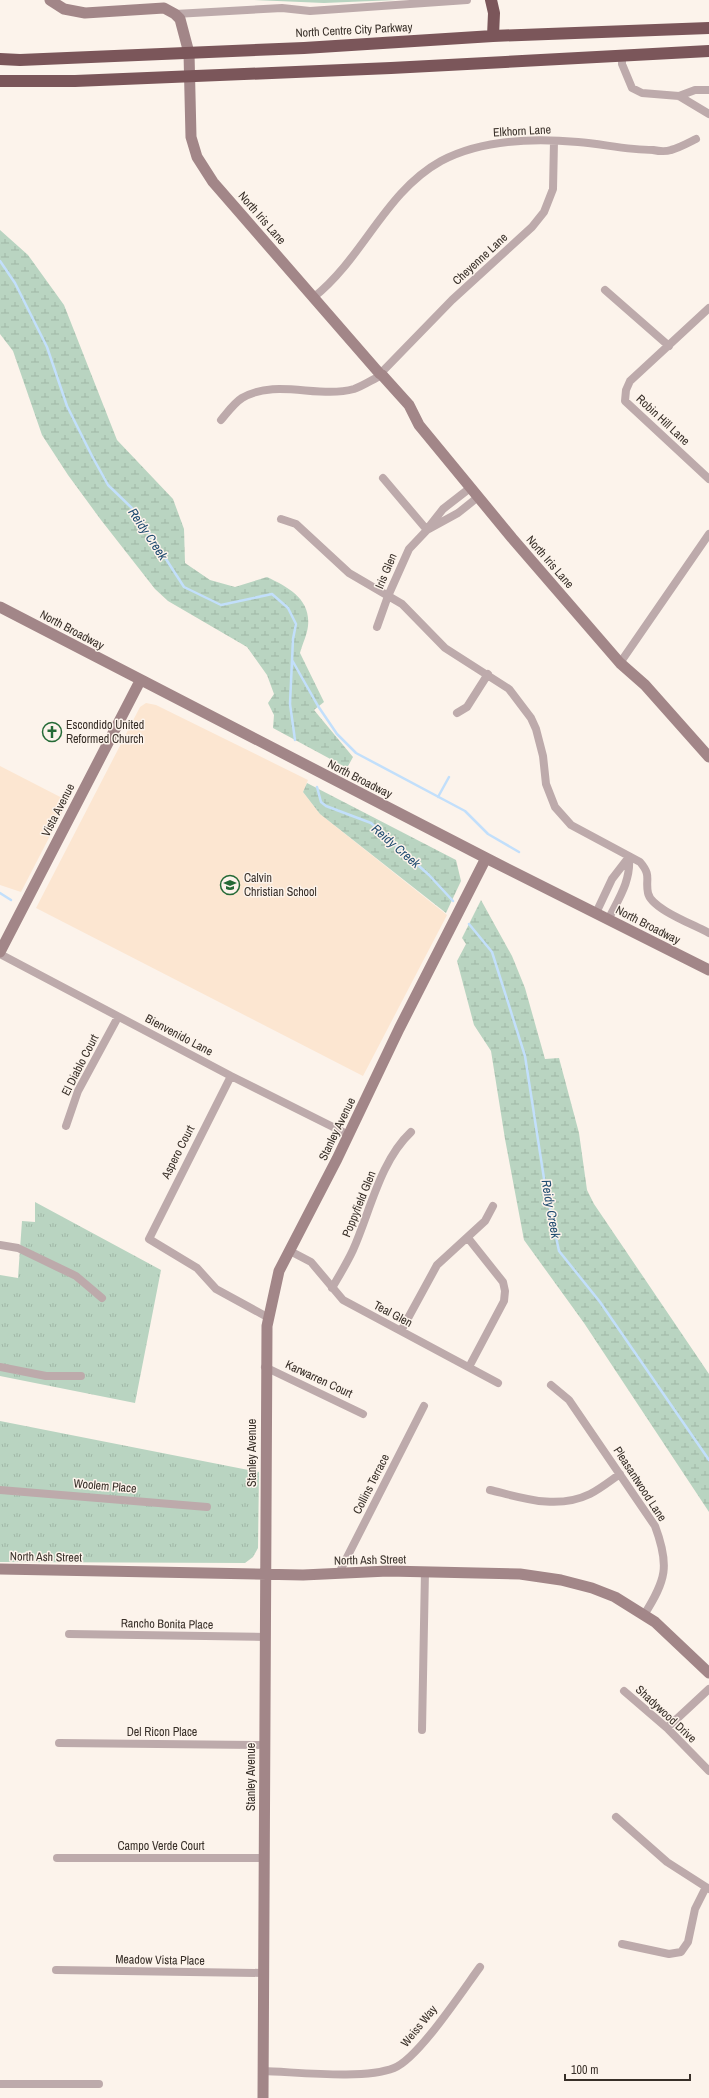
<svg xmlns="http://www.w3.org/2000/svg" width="709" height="2098" font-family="'Archivo Narrow',sans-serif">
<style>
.built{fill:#fce6d1}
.grass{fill:url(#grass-tufts)}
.wetland{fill:url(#wetland-marsh)}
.garden{fill:#b9d4c1}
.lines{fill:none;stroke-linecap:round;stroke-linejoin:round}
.stream{stroke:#c2dffb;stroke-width:2.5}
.street{stroke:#bdaaab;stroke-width:8}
.secondary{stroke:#a28688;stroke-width:11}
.highway{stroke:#7b565a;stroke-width:12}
.labels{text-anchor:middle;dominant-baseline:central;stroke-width:3;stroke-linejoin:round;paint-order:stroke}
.street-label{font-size:12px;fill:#382f28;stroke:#fcf3eb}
.poi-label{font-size:12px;fill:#382f28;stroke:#fcf3eb;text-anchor:start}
.water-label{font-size:13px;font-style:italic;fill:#1e4a6f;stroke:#fcf3eb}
</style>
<defs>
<pattern id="grass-tufts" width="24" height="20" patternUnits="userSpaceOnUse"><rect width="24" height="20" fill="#b9d4c1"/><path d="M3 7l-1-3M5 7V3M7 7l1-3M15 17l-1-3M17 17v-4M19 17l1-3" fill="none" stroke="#a0b6a6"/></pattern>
<pattern id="wetland-marsh" width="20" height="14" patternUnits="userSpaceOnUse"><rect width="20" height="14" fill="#b9d4c1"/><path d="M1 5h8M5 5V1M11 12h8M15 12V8" fill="none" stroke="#a0b6a6"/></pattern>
</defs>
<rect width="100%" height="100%" fill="#fcf3eb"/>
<path class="built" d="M146 703 156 705 308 780 303 792 320 814 447 915 363 1076 36 908 140 707Z
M0 766 68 801 21 892 0 885Z"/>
<path class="grass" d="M35 1202 161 1270 135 1403 0 1376V1275L18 1278 22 1221 35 1222Z
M0 1421 259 1472 258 1548 253 1557 245 1563 0 1562Z"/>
<path class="wetland" d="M0 230 28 255 64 305 117 440 173 499 184 529 185 563 210 580 235 587 267 577C288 587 311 599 308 626 307 635 302 645 300 653L324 702 314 710 353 757 347 768 273 728 274 715 268 703 274 694 267 675 247 647 168 601 155 589 101 520 68 475 42 435 13 351 0 334Z
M307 783 456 860 461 881 446 913 320 814 303 792Z
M481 900 512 956 525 988 545 1059 559 1058 579 1133 587 1190 594 1204 709 1374V1512L584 1323 524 1240 505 1139 491 1051 474 1025 457 961 466 944 462 938Z"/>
<path class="garden" d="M254 0H396L324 3Z"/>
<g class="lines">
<path class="stream" d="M0 261 15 283 47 347 67 406 92 456 108 485 135 511 184 587 221 605 272 594 288 608 296 624 293 639 290 704 295 740
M292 660 318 706 337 734 356 753 465 811 488 834 519 852
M317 787 321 802 326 806 371 823 429 875 453 901
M438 797 449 777
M0 893 11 900
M469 924 492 952 525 1056 545 1185 559 1251 600 1302 709 1460"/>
<path class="street" d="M175 14 282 8 310 11 467 0
M622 56V64L632 88 642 93 679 96 709 114
M679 96 695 90H709
M605 290 669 346
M314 297C364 257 385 192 441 161 482 139 533 138 578 142 603 144 627 150 653 150 658 151 665 152 671 150 679 148 688 143 696 139
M709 308 630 381 626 390 625 401 709 479
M221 420C227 413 234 403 242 398 276 378 318 399 354 389 363 386 373 379 382 375L380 374 452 300 532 227 544 212 553 189 554 141
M383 478 427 530
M281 519 296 524 349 573 402 604 445 648 509 689 531 718 536 729 543 756 546 784 555 807 571 825 640 862C652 876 645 879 648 893 651 909 695 925 709 933
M428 528 443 509 470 488
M377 627 388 596 409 549 427 530 458 513 478 497
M620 663 709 534
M457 713 467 707 488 674
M596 913 612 879 629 857
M608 920C619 898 631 881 629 857
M0 954 231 1076 349 1135
M231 1076 149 1239 197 1268 216 1289 269 1318
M66 1126 78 1091 118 1017
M468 1238 503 1282 505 1291 504 1301 469 1367
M0 1245 18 1248 76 1276 102 1298
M290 1251 311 1262 343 1300 498 1383
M332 1288C339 1276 347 1263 353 1250 370 1212 380 1161 411 1132
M401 1331 437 1265 485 1221 493 1206
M0 1367 46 1376H81
M265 1367 363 1414
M551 1385 569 1400 655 1526C670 1566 666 1580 644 1615
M0 1490 207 1507
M490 1490C523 1498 557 1510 590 1494 600 1489 610 1481 620 1474
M339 1573 424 1406
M69 1634 265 1637
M624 1691 667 1728 709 1771
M667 1728 709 1689
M422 1730 425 1571
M59 1743 265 1745
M616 1817 667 1862 709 1889
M57 1858H264
M622 1944 669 1954 681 1952 688 1942 695 1909 706 1887
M56 1970 263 1973
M263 2071C297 2072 364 2080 394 2068 418 2059 463 1990 480 1967
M0 2084H99"/>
<path class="secondary" d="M50 0 64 9 85 13 164 8 175 14 180 19 189 53 191 137 197 157 213 182 380 374
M382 375 409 405 419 425 512 538 620 663 645 685 709 757
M0 607 486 858 709 970
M0 952 140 681
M0 1569 303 1575 388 1571 520 1574 561 1580 592 1588 615 1597 655 1622 709 1673
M263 2098 267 1326 279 1271 337 1159 399 1029 486 858"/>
<path class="highway" d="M491 0 494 13 493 36
M0 59 20 60 304 48 493 36 709 28
M0 81H75L391 68 709 51"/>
</g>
<defs>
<symbol id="church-ring" viewBox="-11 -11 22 22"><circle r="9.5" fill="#fcf3eb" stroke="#246a36" stroke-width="1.5"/><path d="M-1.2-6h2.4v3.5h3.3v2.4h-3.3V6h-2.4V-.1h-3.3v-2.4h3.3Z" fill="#246a36"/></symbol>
<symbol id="school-ring" viewBox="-11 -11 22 22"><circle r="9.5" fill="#fcf3eb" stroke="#246a36" stroke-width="1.5"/><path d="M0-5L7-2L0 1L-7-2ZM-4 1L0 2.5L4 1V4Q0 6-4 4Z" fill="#246a36"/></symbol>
</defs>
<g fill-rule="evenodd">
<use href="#church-ring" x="41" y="721" width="22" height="22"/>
<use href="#school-ring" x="219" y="874" width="22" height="22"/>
</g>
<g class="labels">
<g class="street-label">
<text transform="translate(354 30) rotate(-3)">North Centre City Parkway</text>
<text transform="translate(522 131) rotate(-3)">Elkhorn Lane</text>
<text transform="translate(262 218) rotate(49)">North Iris Lane</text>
<text transform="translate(480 259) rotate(-43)">Cheyenne Lane</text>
<text transform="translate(663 420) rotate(43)">Robin Hill Lane</text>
<text transform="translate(550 562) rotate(49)">North Iris Lane</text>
<text transform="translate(386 571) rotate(-67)">Iris Glen</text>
<text transform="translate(72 630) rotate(28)">North Broadway</text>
<text transform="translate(360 779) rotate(27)">North Broadway</text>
<text transform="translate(58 810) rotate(-63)">Vista Avenue</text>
<text transform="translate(648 925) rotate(27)">North Broadway</text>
<text transform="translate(179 1035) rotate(28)">Bienvenido Lane</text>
<text transform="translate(80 1065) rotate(-63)">El Diablo Court</text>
<text transform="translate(337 1129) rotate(-64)">Stanley Avenue</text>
<text transform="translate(178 1152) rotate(-63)">Aspero Court</text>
<text transform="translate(359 1204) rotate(-68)">Poppyfield Glen</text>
<text transform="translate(393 1314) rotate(28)">Teal Glen</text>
<text transform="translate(319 1379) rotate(25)">Karwarren Court</text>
<text transform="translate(252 1453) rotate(-90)">Stanley Avenue</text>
<text transform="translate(371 1484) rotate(-63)">Collins Terrace</text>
<text transform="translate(640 1484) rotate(57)">Pleasantwood Lane</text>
<text transform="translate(105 1486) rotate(5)">Woolem Place</text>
<text transform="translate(46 1557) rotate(1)">North Ash Street</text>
<text transform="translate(370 1560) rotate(-1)">North Ash Street</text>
<text transform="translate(167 1624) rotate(1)">Rancho Bonita Place</text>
<text transform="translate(666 1714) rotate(43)">Shadywood Drive</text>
<text x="162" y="1732">Del Ricon Place</text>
<text transform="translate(251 1777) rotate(-90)">Stanley Avenue</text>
<text x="161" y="1846">Campo Verde Court</text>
<text transform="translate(160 1960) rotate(1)">Meadow Vista Place</text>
<text transform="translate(419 2026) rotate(-51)">Weiss Way</text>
</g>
<g class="poi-label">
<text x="66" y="725">Escondido United<tspan x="66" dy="14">Reformed Church</tspan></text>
<text x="244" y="878">Calvin<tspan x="244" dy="14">Christian School</tspan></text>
</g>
<g class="water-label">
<text transform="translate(148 534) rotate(56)">Reidy Creek</text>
<text transform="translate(396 846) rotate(41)">Reidy Creek</text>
<text transform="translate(551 1209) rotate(80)">Reidy Creek</text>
</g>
</g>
<path d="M565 2074v6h125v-6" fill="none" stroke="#382f28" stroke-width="2"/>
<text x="571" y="2074" font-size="12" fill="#382f28" stroke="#fcf3eb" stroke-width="3" paint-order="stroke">100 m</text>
</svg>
